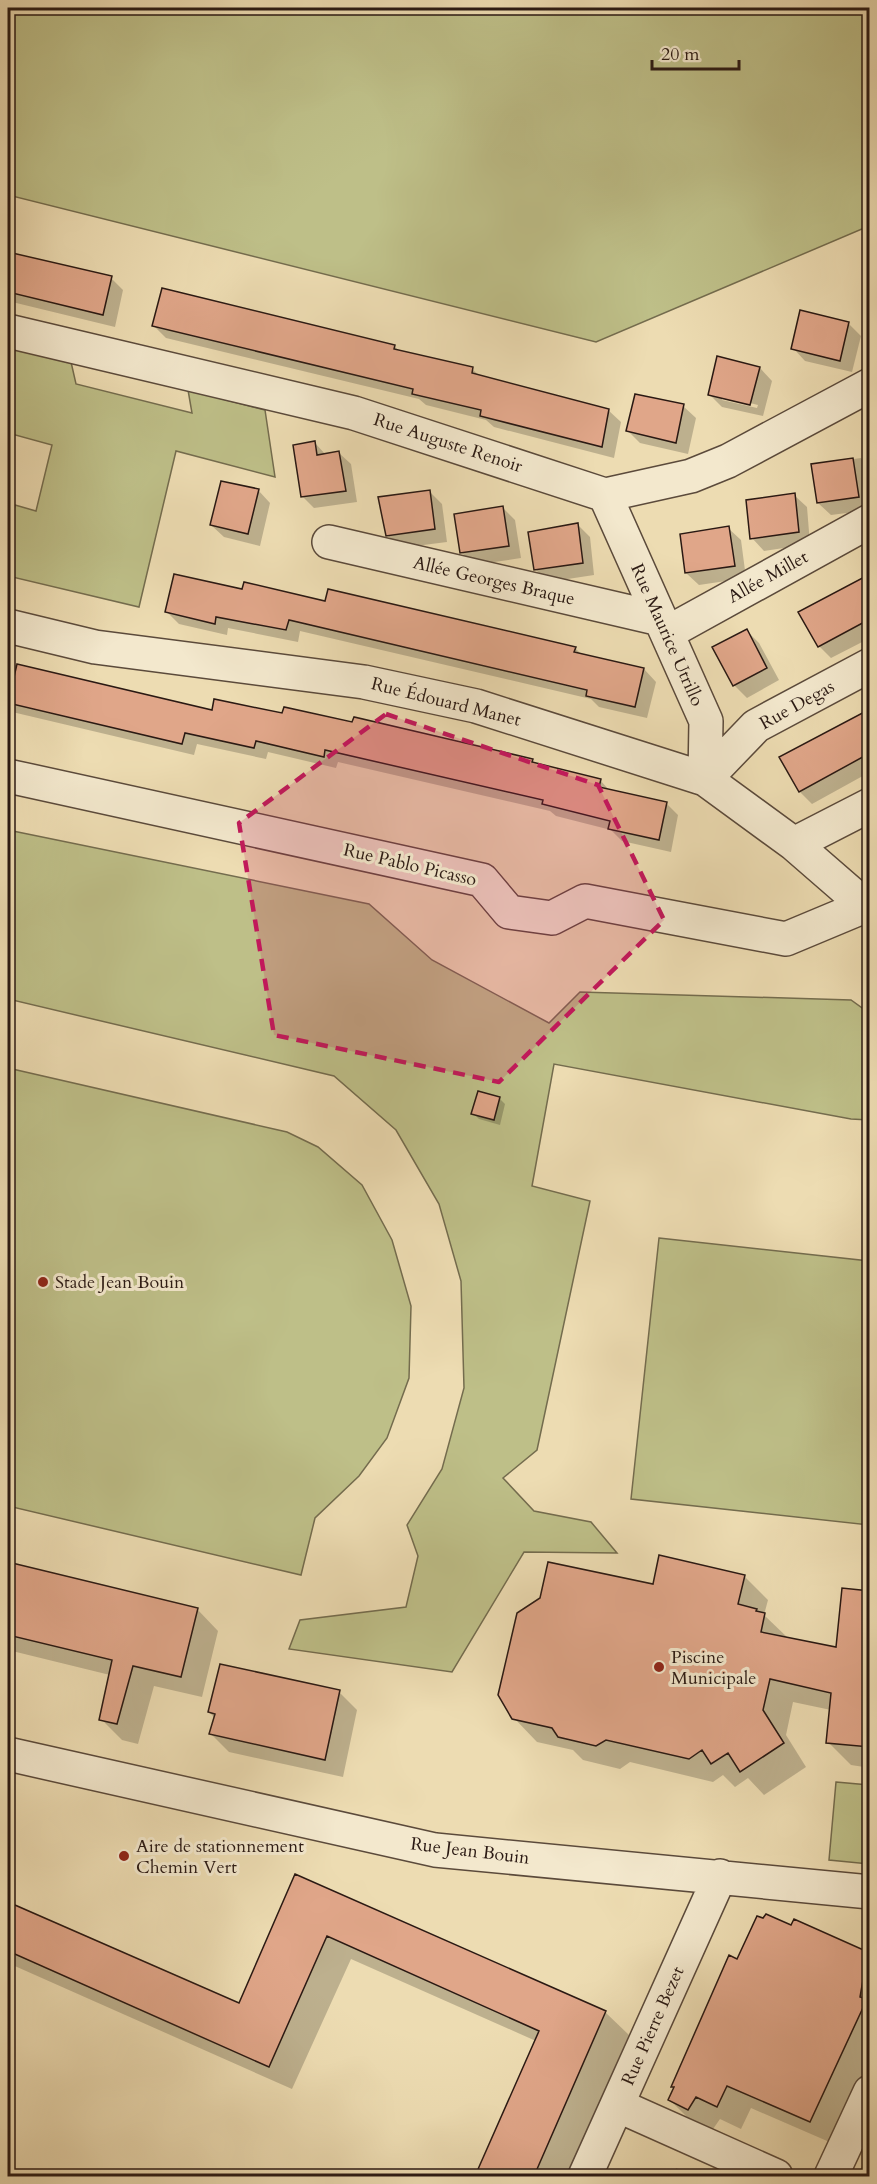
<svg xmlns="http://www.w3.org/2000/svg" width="877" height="2184" font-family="Cardo,serif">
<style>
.green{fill:#bebf88;stroke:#746c4e;stroke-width:1.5}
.shadow{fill:#0003;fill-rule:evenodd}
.building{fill:#e0a689;stroke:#2a1913;stroke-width:1.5}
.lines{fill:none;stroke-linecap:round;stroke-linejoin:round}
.minor-casing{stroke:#5b4a3b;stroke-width:36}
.minor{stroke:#f3e8cd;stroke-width:33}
.marked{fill:#c2185b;fill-opacity:0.2;stroke:#c2185b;stroke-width:4.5;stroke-dasharray:12 8;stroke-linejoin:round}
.poi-dot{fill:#8f2418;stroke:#f3e8cd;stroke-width:2}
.labels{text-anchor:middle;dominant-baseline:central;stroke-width:6;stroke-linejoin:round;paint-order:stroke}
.street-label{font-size:18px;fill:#2a1913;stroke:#f3e8cd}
.poi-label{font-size:18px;fill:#2a1913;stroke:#f3e8cd;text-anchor:start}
</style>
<rect width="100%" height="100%" fill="#eddcb2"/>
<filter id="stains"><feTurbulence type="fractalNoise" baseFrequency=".00333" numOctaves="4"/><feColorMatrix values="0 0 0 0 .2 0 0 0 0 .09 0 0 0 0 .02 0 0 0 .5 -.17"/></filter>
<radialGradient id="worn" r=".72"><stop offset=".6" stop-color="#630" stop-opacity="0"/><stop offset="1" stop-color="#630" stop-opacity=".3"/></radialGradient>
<path class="green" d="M8 8H869V226L596 342 8 195Z
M8 348 71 362 76 384 192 413 188 390 265 410 275 477 176 451 139 607 8 576V540L15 505 36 511 52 445 8 433Z
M8 830 369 904 432 960 549 1023 580 992 851 1000 869 1013V1120L851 1119 554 1064 532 1186 590 1201 537 1450 503 1478 534 1511 591 1522 617 1553 524 1552 452 1672 289 1649 300 1620 406 1607 418 1556 407 1525 442 1469 464 1388 461 1281 439 1204 396 1130 334 1076 8 999Z
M8 1068 287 1132 318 1147 362 1185 392 1240 411 1306 409 1378 387 1438 359 1476 315 1518 301 1575 8 1506Z
M659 1238 869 1261V1525L631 1499Z
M836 1782 869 1785V1864L829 1860Z"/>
<path class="shadow" d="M8 253 111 278 123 290 115 327 8 301Z
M848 323 861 336 852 372 805 361 793 348Z
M154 326 394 346 400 352 472 369 481 377 608 410 621 422 614 458 494 427 486 420 426 405 419 399 166 338Z
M718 358 760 368 772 381 763 416 722 407 709 394ZM722 396 758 405 757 408 722 400Z
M683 406 696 418 688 454 640 443 627 430Z
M315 443 326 455 339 453 351 464 357 502 314 508 303 497Z
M8 450 14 457 8 482Z
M861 458 870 467V510L831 515 818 503 813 465Z
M258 490 270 503 260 546 224 537 211 525Z
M429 491 442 504 447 542 400 548 387 535Z
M794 495 807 507 810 544 764 551 752 538Z
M503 508 515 520 521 558 474 565 461 552Z
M578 525 590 537 594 575 548 582 535 569Z
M728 528 741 540 746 578 699 585 686 573Z
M870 576V638L831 658 819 646Z
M243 591 326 603 575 648 583 656 644 669 656 682 647 718 599 707 591 699 300 631 298 642 228 628 227 635 179 624 167 612Z
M746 630 759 643 779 680 747 698 735 686 714 648Z
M8 663 213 712 532 760 537 765 600 780 610 791 666 803 678 815 671 852 622 841 611 830 556 816 550 811 338 762 336 768 268 752 266 759 197 744 194 755 8 711Z
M870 710V772L812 804 800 792 781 757Z
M499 1098 505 1104 500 1125 479 1119 473 1113Z
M8 1564 197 1609 218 1631 202 1697 154 1686 138 1744 122 1740 101 1719 110 1675 8 1650Z
M744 1576 768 1600 764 1615 788 1638 837 1648 870 1592V1772L864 1767 851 1765 828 1742 831 1710 793 1702 786 1735 806 1767 764 1795 748 1778 735 1787 723 1775 713 1782 630 1762 620 1769 583 1760 573 1750 537 1742 514 1718 654 1586Z
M339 1692 357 1710 343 1777 229 1752 211 1734 215 1718 209 1712Z
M296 1876 605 2012 629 2035 567 2176H477L536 2041 351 1959 292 2089 8 1963V1904L239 2005Z
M764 1920 870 1955V2067L834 2144 751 2108 741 2129 720 2119 711 2132 693 2123 670 2100 675 2088 673 2086 738 1961Z
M870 2149V2176H857Z
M676 2168 696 2176H672Z"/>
<path class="building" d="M8 252 112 276 103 315 8 292Z
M162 288 395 345 394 349 473 367 472 373 609 409 602 447 480 416 481 410 412 394 413 389 152 326Z
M800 310 849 322 840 361 791 349Z
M717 356 760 367 750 405 708 395Z
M635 394 684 404 676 443 626 431Z
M315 441 317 455 339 451 346 491 301 497 293 445Z
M853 458 859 497 817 503 811 464Z
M221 481 259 489 248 534 210 525Z
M430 490 435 529 386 536 378 497Z
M795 493 799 532 750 539 746 500Z
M503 506 509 546 460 553 454 514Z
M578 523 583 563 534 570 528 532Z
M729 526 735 566 685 573 680 534Z
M174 574 242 589 244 582 325 601 328 589 576 647 574 652 644 668 635 707 586 696 587 690 289 620 286 630 216 617 215 624 165 612Z
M870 574V619L818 647 798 612Z
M747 629 767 668 733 686 712 647Z
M17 664 212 710 214 699 282 713 284 707 352 722 354 717 533 759 532 762 601 779 599 787 667 802 659 840 608 829 610 821 542 804 543 800 325 750 324 757 256 741 254 748 185 733 182 744 8 703Z
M870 709V753L799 792 779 757Z
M478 1091 500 1097 494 1120 471 1114Z
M659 1555 745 1575 738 1604 757 1609 756 1611 765 1613 761 1632 836 1647 842 1588 870 1591V1747L826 1743 831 1693 770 1679 763 1710 784 1743 740 1772 728 1753 711 1764 702 1750 689 1759 606 1740 596 1746 558 1737 552 1728 512 1719 498 1695 517 1613 540 1598 548 1562 653 1584Z
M8 1562 198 1608 181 1677 133 1666 117 1724 99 1720 112 1660 8 1635Z
M220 1664 340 1690 325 1760 209 1734 215 1714 208 1712Z
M295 1874 606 2011 534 2176H475L539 2031 327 1936 269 2067 8 1951V1902L239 2003Z
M766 1914 791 1925 794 1919 868 1952 860 1997 867 1999 810 2122 727 2086 717 2107 696 2097 688 2110 668 2100 674 2087H671L729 1955 737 1959 757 1916 763 1918Z"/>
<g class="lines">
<defs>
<path id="minor" d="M8 331 354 413 605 495 691 476 728 461 870 385
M605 495 706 721 705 779
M329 542 660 619
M8 626 95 647 364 682 476 706 705 779 794 844 870 910
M667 633 870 521
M8 776 482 880 509 912 552 918 585 901 786 939 865 906
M705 779 756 726 870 665
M794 844 870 805
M8 1754 435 1850 870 1892
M617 2105 776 2176
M585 2176 720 1876
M831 2176 870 2092"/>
</defs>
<use href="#minor" class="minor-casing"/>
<use href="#minor" class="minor"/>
</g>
<path class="marked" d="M386 714 598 785 664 920 499 1082 274 1035 239 823Z"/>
<g class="poi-dot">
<circle cx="43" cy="1282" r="6"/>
<circle cx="659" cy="1667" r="6"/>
<circle cx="124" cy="1856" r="6"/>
</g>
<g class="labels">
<g class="street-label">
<text transform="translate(448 443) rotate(18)">Rue Auguste Renoir</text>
<text transform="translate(768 577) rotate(-29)">Allée Millet</text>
<text transform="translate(494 581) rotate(13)">Allée Georges Braque</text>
<text transform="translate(667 635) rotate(66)">Rue Maurice Utrillo</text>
<text transform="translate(446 702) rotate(14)">Rue Édouard Manet</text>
<text transform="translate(797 705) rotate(-29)">Rue Degas</text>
<text transform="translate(410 865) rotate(13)">Rue Pablo Picasso</text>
<text transform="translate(470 1851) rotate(7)">Rue Jean Bouin</text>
<text transform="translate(653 2026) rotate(-66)">Rue Pierre Bezet</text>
</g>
<g class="poi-label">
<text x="55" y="1282">Stade Jean Bouin</text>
<text x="671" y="1657">Piscine<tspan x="671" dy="21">Municipale</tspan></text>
<text x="136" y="1846">Aire de stationnement<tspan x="136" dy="21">Chemin Vert</tspan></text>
</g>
</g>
<rect width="877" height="2184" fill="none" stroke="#eddcb2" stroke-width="30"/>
<rect x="9" y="9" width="859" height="2166" fill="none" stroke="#2a1913" stroke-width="3"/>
<rect x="15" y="15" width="847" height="2154" fill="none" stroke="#2a1913" stroke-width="1.5"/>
<path d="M652 60v9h87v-9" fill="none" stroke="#2a1913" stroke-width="3"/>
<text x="661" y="60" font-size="18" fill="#2a1913" stroke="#f3e8cd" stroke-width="4.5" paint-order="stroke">20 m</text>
<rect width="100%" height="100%" filter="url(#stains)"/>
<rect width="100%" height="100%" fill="url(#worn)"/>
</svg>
